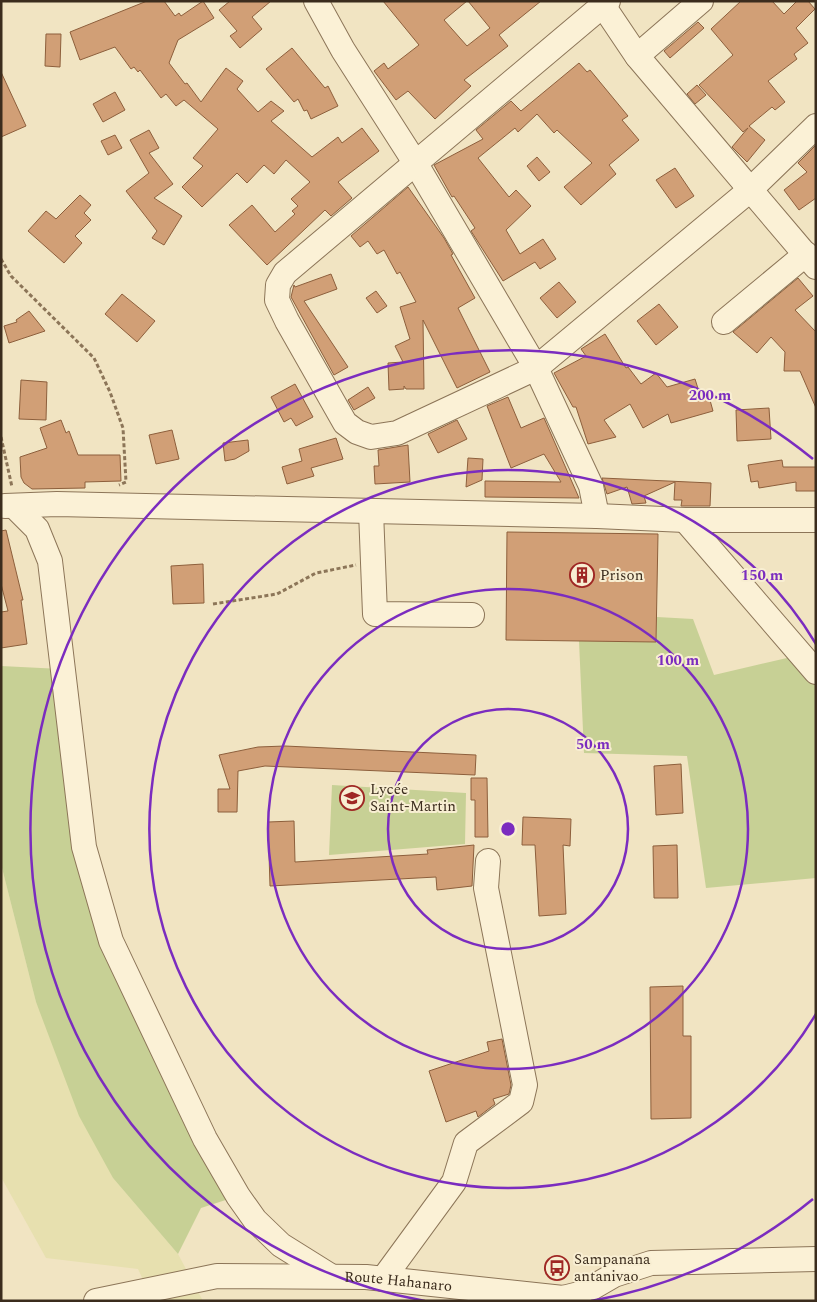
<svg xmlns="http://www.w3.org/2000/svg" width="817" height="1302" font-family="Spectral,serif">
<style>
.farmland{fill:#e7e0af}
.green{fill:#c7d095}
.building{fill:#d19f76;stroke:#8d5f3c}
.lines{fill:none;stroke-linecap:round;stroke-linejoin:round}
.minor-casing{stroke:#8c7558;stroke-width:26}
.path{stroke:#8c7558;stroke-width:3;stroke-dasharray:4 2.5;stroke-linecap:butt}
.minor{stroke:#fbf1d6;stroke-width:24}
.ring{fill:none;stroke:#7b2cbf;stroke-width:2.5}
.labels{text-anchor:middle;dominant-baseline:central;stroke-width:4;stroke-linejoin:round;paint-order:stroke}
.poi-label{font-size:15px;fill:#3b2c1d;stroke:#f8eed2;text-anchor:start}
.street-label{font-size:15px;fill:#3b2c1d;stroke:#f8eed2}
.centre{fill:#7b2cbf;stroke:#f8eed2;stroke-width:2.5}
.ring-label{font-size:15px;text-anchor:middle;font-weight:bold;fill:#7b2cbf;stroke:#f8eed2;stroke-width:4;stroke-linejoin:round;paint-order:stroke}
</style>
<rect width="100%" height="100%" fill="#f1e4c2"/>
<path class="farmland" d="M1 864 36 1002 113 1178 178 1254 203 1301H153L138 1269 46 1258 1 1177Z"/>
<path class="green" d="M657 617 693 619 714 675 800 655 816 672V878L706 888 687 756 584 753 579 641 656 642Z
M1 666 61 669 111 941 238 1196 201 1208 178 1254 113 1178 79 1116 36 1002 1 864Z
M332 785 466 793 465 844 329 855Z"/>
<path class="building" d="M147 1H164L175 16 179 13 181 16 203 1 214 18 178 40 169 63 185 84 187 83 201 102 226 68 243 81 237 89 258 112 271 101 284 111 271 121 312 157 338 137 342 143 362 128 379 151 338 182 352 198 331 216 325 210 267 265 229 225 252 205 275 232 295 214 292 211 298 206 291 199 310 182 286 160 274 174 264 165 247 183 237 173 202 207 182 187 203 166 193 158 218 129 184 100 176 106 166 94 161 98 140 70 138 72 134 67 131 69 115 47 80 60 70 32Z
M230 1H271L252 17 262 29 240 48 230 36 237 31 219 10Z
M383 1H467L444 20 467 46 490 28 468 1H541L499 35 508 46 464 80 471 86 435 119 408 91 396 100 374 71 384 63 388 69 419 45Z
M741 1H772L784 14 797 1H808L815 9 796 28 808 43 794 54 797 59 768 81 785 102 775 110 772 107 749 126 765 140 747 162 732 147 748 128 743 132 699 85 733 55 711 29Z
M698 22 704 28 670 58 664 51Z
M46 34H61L60 67 45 66Z
M292 48 325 88 328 86 338 106 311 119 307 110 304 111 298 99 294 102 266 69Z
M579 63 587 72 590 70 628 116 622 120 639 140 609 165 616 174 581 205 564 187 592 163 557 130 554 133 537 114 518 132 515 128 478 158 509 197 516 190 531 206 506 230 520 254 543 239 556 259 540 269 535 262 503 281 471 231 475 228 454 196 452 197 434 165 483 139 476 130 511 101 521 111Z
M1 72 26 126 1 137Z
M697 85 706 95 695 104 687 94Z
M115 92 125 110 103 122 93 104Z
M149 130 159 148 149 153 173 184 154 198 182 216 164 245 152 238 157 231 126 191 149 173 130 140Z
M115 135 122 148 108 155 101 141Z
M816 145V198L799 210 784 190 807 172 798 163Z
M537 157 550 172 539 181 527 166Z
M675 168 694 196 676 208 656 180Z
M408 187 444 238 453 254 451 255 475 298 458 308 490 372 457 388 423 320 424 389H406L404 386V389L389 390 388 363 403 362 395 346 410 339 400 307 416 302 400 272 397 274 384 250 377 254 368 241 360 247 351 236Z
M80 195 91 205 84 213 91 220 75 236 82 243 64 263 28 231 46 211 56 219Z
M331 274 337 289 304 301 348 367 334 375 291 297 294 285 295 287Z
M798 278 813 296 795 310 816 332V408L800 371H784L785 352 771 337 757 353 733 332Z
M559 282 576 302 557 318 540 298Z
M376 291 387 306 377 313 366 298Z
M122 294 155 321 137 342 105 314Z
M659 304 678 327 656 345 637 321Z
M29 311 45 331 9 343 4 326 17 322 16 320Z
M605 334 626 368 628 367 641 384 656 373 667 387 695 379 700 395 708 393 713 411 671 423 668 414 643 428 630 404 604 420 616 437 588 444 576 407H573L554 373 586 356 581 349Z
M21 380 47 382 46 420 19 419Z
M295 384 313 417 296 426 291 418 284 422 271 397Z
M368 387 375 398 354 410 348 400Z
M508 397 521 428 544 418 579 498 485 497V481L561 482 544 454 511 468 487 406Z
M769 408 771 439 737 441 736 410Z
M61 420 66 433 69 431 78 455H120L121 481 85 482V488L32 489 24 483 21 477 20 457 47 448 40 428Z
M457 420 467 439 438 453 428 434Z
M172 430 179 459 156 464 149 435Z
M336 438 343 459 311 468 314 476 287 484 282 467 302 461 299 449Z
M248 440 249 451 235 459 225 461 223 443Z
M408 445 410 482 375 484 374 466H379L378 450Z
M468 458 483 459 482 480 466 487Z
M782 460 783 467H816V491H796V482L759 488 758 481 751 482 748 465Z
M602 478 711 483 710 506H681L682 500H674L675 482 644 496 646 503 632 504 627 487 607 494Z
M6 530 23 600H21L27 644 1 648V612L8 611 1 584V531Z
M507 532 658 534 656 642 506 640Z
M203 564 204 603 173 604 171 566Z
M285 746 476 755 475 775 265 766 238 771 237 812H218V789H230L219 755 258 747Z
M681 764 683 813 656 815 654 766Z
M471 778H487L488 837H475V800H471Z
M523 817 571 819 570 846 563 845 566 914 539 916 535 845H522Z
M294 821 295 862 428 854 427 850 474 845 472 886 437 890 436 877 270 886 268 822Z
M677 845 678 898H654L653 846Z
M683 986V1036H691V1118L651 1119 650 987Z
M502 1039 511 1085 509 1094 493 1099 495 1104 478 1117 476 1111 446 1122 429 1071 489 1051 487 1042Z"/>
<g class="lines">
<defs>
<g id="minor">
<path d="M316 1 343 50 416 164 536 368 591 486 597 516"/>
<path d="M600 1 637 56 816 267"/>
<path d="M608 1 285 273 278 285 277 300 287 321 345 423 357 432 371 437 397 433 536 368 750 190 816 126"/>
<path d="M637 56 701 1"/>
<path d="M724 322 806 254"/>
<path d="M5 506 57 504 597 516 685 520H816"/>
<path d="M15 507 37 529 50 561 84 847 111 941 205 1139 238 1196 255 1220 281 1245 329 1275"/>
<path d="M371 511 375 614 472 615"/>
<path d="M685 520 816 672"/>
<path d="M383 1279 454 1182 466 1143 521 1102 525 1085 486 888 488 861"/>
<path id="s1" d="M96 1301 217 1276 366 1277 563 1298 583 1293 614 1275 651 1263 816 1259"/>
</g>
</defs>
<use href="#minor" class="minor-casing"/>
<path class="path" d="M1 259 11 276 94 358 110 392 123 428 126 482 119 485
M1 437 12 487
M213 604 277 594 316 573 356 565"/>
<use href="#minor" class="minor"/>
</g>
<g class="ring">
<circle cx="508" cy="829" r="120"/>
<circle cx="508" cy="829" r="240"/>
<path d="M816 1014A359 359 0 1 1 816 644"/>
<path d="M813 1199A479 479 0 0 1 591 1301M425 1301A479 479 0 1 1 813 459"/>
</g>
<defs>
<symbol id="building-ring" viewBox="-11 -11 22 22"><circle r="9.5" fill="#f8eed2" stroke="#9f2724" stroke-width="1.5"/><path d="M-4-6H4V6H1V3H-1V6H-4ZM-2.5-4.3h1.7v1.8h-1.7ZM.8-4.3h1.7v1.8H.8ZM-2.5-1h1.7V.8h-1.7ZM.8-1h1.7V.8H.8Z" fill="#9f2724"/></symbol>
<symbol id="school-ring" viewBox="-11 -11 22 22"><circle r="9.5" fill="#f8eed2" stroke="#9f2724" stroke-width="1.5"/><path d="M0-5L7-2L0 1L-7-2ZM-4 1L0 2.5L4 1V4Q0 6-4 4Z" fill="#9f2724"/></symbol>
<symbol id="bus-ring" viewBox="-11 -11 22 22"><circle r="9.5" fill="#f8eed2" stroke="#9f2724" stroke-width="1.5"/><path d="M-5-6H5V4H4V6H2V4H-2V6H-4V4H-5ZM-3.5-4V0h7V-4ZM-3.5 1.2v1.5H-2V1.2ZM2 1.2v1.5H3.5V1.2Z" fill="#9f2724"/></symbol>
</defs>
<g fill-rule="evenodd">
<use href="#building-ring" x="568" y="561" width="28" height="28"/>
<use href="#school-ring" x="338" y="784" width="28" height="28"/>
<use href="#bus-ring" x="543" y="1254" width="28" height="28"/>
</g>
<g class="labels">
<g class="poi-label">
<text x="600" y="575">Prison</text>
<text x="370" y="789">Lycée<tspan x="370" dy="17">Saint-Martin</tspan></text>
<text x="574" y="1259">Sampanana<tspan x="574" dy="17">antanivao</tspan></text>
</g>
<g class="street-label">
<text stroke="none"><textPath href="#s1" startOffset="305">Route Hahanaro</textPath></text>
</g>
</g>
<circle cx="508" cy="829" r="8" class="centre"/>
<g class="ring-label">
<text x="710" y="400">200 m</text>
<text x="762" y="580">150 m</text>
<text x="678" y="665">100 m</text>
<text x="593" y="749">50 m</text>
</g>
<rect width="817" height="1302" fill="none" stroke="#3b2c1d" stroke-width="5"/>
</svg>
